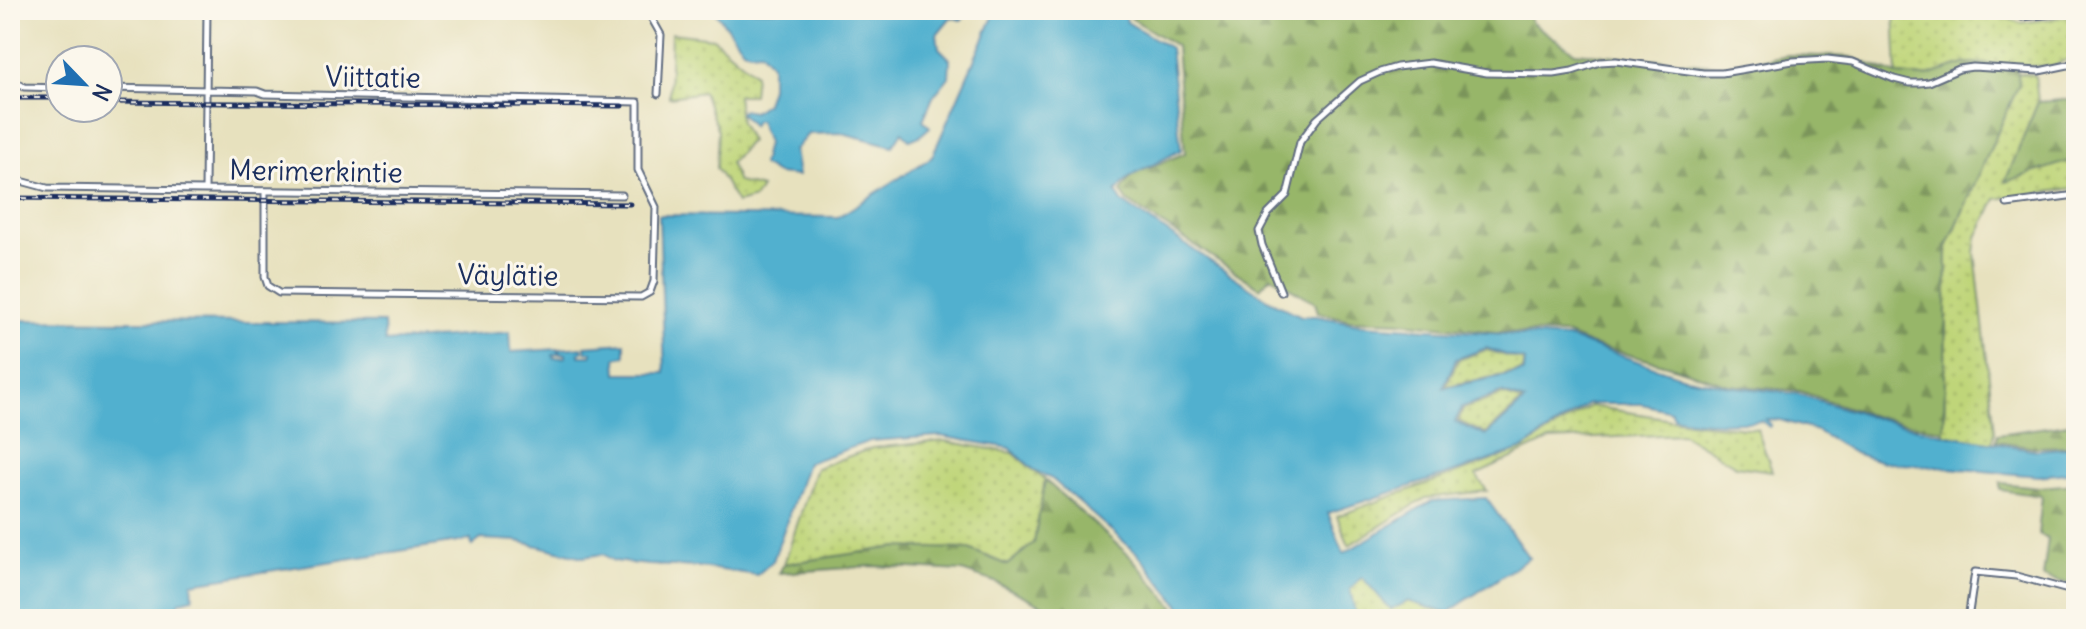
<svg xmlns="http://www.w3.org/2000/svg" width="2086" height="629" font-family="Delius,sans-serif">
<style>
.grass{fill:url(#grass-dots);stroke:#6d826c;stroke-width:2}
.forest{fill:url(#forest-firs);stroke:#597264;stroke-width:2}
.water{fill:#51b0cf;stroke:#367096;stroke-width:2;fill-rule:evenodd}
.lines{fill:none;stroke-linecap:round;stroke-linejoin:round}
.minor-casing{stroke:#626d80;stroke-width:9}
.minor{stroke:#fff;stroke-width:5}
.rail-casing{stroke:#1b2f5e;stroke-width:5}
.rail{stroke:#fbf7ec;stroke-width:2;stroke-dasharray:6;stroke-linecap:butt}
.labels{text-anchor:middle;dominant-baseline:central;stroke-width:6;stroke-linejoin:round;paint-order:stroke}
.street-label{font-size:28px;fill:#1b2f5e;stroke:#fbf7ec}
</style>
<defs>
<pattern id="grass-dots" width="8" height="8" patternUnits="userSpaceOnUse" patternTransform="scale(2)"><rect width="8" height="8" fill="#bfd579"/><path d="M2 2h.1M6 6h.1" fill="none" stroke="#a4b76b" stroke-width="1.8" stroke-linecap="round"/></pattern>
<pattern id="forest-firs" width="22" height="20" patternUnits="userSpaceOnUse" patternTransform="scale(2)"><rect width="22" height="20" fill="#97b669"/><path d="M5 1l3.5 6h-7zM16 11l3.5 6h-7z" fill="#7a945a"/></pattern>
</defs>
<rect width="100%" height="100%" fill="#fbf7ec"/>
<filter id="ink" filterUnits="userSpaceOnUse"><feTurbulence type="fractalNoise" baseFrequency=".0125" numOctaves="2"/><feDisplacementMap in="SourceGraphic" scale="16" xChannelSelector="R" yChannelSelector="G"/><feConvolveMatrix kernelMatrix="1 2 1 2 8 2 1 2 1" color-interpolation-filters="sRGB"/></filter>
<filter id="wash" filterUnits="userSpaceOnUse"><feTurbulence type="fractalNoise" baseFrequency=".006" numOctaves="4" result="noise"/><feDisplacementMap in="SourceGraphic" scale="32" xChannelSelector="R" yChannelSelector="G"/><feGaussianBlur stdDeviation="1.8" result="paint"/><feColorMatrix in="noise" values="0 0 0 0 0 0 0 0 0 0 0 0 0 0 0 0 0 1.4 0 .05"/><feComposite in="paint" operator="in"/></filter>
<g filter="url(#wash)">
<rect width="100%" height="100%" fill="#e7e1be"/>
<path class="grass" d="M1894 10H2002L2003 17 2021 23 2076 15V54L2053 67 1967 63 1924 77 1897 75Z
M671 33 713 38 755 74 753 95H737L740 122 750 141 730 163 738 182 761 188 755 198 737 203 716 168 718 131 703 92 669 97Z
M2017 73 2035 75 2038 102 2006 181 2069 161 2076 164V188L1996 199 1977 237 1975 253 1995 431 1992 443 1944 434 1947 247 2019 84Z
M1486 350 1524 361 1523 371 1446 386 1458 360Z
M1502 395 1522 401 1486 434 1458 421 1463 409Z
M1590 406 1695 423 1757 429 1772 471 1736 466 1683 434 1550 440 1476 475 1487 491 1426 498 1349 545 1337 516 1521 450Z
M944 441 1013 453 1045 480 1034 543 1007 565 969 549 784 564 816 468 872 448Z
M1362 577 1408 601 1447 613 1448 616 1459 615 1462 619H1356L1350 589Z"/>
<path class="forest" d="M1129 10H1526L1532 23 1575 52 1725 66 1788 55 1851 57 1897 75 1924 77 1967 63 2017 66 2019 84 1947 247 1944 431 1873 416 1799 391 1729 385 1667 365 1592 345 1565 334 1496 332 1402 322 1349 320 1318 312 1315 303 1271 276 1260 288 1128 202 1121 192 1132 175 1185 153 1176 46 1131 18Z
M2076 99V164L2069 161 2005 182 2038 102Z
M2076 423V446L2035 447 1996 441 1998 434Z
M1045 480 1132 558 1175 608 1179 619H1071L995 582 962 571 873 566 779 573 784 564 896 547 969 549 1007 565 1034 543Z
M2000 483 2039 487 2076 484V586L2043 577 2048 538 2038 534 2042 496 2000 490Z"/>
<path class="water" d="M714 10H967L968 12 962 20 951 17 937 34 939 48 950 59 949 77 933 97 923 120 930 127 920 136 910 140 902 132 893 146 842 133 808 134 794 150 798 176 777 174 762 165 767 143 759 121H755L752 126 740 113 743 110 753 112 766 103 771 88V65L761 51 749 52 743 49Z
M996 10H1124L1127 22 1170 48 1181 150 1129 177 1116 192 1122 202 1267 299 1301 316H1316L1364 325 1568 338 1687 378 1735 387 1798 394 1871 417 1947 435 2037 450 2076 447V472L2038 476 1883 462 1854 453 1817 431 1780 420 1766 419 1771 425 1769 427 1762 421C1732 423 1703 424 1674 417L1671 411 1642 404H1588L1521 450 1328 513 1344 553 1432 501 1486 498 1529 558 1447 613 1408 601 1391 610 1362 577 1350 589 1356 619H1184L1180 606 1138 554 1052 479 1035 471 1010 448 940 436 870 441 807 463 773 561 757 575 700 567 648 565 614 561 603 554 583 557 518 541 481 539 472 546 471 540 192 583 193 598 181 601 167 619H10V320L384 323 385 342 510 332 511 352 558 349V354L553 355 554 358 566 357V354H560V349L582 347 583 352 579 353V356H591L592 352H586L585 346 625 343V356L616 358 617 373H665L659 215 838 217 932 157ZM1486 348 1525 361 1524 372 1443 388 1456 359ZM1501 393 1525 401 1486 436 1455 422 1462 407Z"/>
</g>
<g filter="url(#ink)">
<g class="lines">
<defs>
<path id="minor" d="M647 10 661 35 658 94
M2013 10 2022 17 2076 12
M10 78 24 87 60 88
M108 88 257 91 265 94 638 102V170L656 207 654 281 650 292 641 297 279 293 268 286 265 277V191
M10 178 47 188 622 195
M205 190 207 10
M2007 204 2076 195
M1281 292 1262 245 1259 231 1268 214 1287 195 1300 142 1317 119 1360 81 1380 72 1397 67 1430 63 1487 73 1554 74 1572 71 1600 62 1616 61 1703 73H1722L1793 61 1827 59 1853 62 1894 79 1910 83H1920L1929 82 1959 69 1973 67 2039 71 2068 65 2076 60
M1968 619 1975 572 2016 576 2076 592"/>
</defs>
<use href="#minor" class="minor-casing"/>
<use href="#minor" class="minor"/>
<defs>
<path id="rail" d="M10 98H60
M108 102 622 106
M10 198 630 204"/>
</defs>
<use href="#rail" class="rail-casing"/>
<use href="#rail" class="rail"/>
</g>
</g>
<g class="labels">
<g class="street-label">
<text transform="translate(373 77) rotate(1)">Viittatie</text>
<text transform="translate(316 171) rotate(1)">Merimerkintie</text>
<text transform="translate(508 275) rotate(1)">Väylätie</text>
</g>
</g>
<rect width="2086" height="629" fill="none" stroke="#fbf7ec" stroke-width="40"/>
<g transform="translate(84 84) rotate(115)"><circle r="38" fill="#fbf7ec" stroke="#a1a7b3" stroke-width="2"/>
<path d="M0-6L14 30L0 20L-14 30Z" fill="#1f6fb2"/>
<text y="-12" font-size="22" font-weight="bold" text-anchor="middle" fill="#1b2f5e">N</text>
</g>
</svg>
